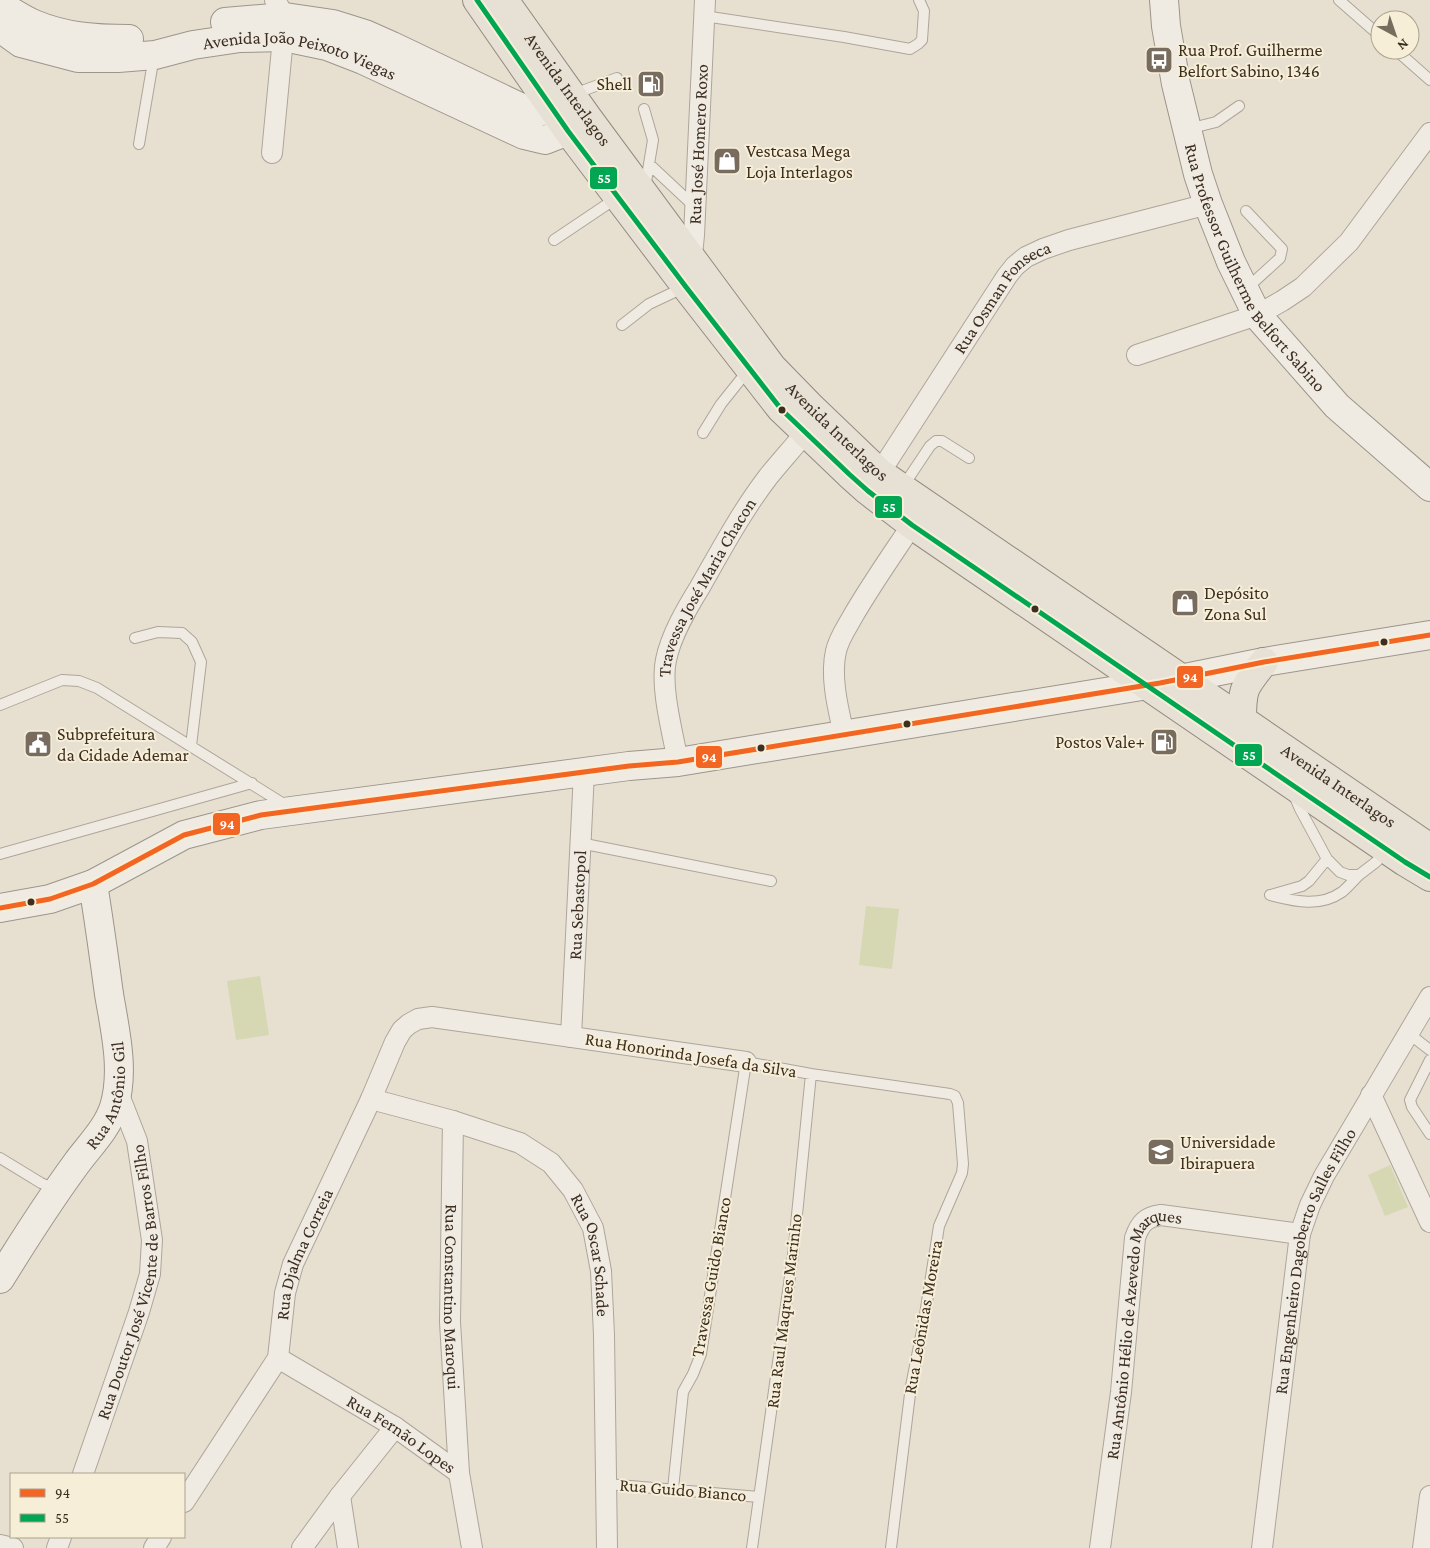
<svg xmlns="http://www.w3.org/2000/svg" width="1430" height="1548" font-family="'Crimson Pro',serif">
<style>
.green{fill:#d6d7b3}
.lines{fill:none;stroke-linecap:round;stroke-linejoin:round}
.lane-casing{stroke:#ada599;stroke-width:12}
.street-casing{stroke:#ada599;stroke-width:22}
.secondary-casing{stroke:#9c958a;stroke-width:30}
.primary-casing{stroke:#928b80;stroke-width:30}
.lane{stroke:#efebe3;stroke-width:10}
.street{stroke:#efebe3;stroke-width:20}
.secondary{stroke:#efebe3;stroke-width:28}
.primary{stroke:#e6e1d4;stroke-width:28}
.bus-1-casing{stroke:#f7eed8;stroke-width:9}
.bus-2-casing{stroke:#f7eed8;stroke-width:9}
.bus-1{stroke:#f26522;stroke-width:5}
.bus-2{stroke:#00a651;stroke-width:5}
.bus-dot{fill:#3d2e20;stroke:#f7eed8;stroke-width:2}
.labels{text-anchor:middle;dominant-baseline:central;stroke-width:4;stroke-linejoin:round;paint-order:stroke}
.poi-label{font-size:18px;fill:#3d2e20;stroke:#f7eed8;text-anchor:start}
.street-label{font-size:18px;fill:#3d2e20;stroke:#f7eed8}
.line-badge{stroke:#f7eed8;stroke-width:2}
.badge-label{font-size:14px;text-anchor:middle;font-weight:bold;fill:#fff}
</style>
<rect width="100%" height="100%" fill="#e7e0d1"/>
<path class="green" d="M866 906 899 909 892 969 859 965Z
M260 976 269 1035 236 1040 227 981Z
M1390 1165 1408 1207 1385 1216 1368 1175Z"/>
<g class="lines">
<defs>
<path id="lane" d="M1339 0 1380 36
M704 16 844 37 910 49 918 44 922 40 924 11 919 0
M1396 50 1430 80
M574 94 617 78
M644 109 653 140 645 188
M1188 129 1216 122 1239 106
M139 144 154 56
M649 164 695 207
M554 240 618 197
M1246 289 1280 258 1282 249 1246 211
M622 325 649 304 685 287
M703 433 721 404 749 369
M902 488 930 446 936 441H942L969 458
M135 638 158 632 182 633 192 642 201 662 191 746
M0 705 62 680 79 681 97 688 287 806
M1294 795 1300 809 1327 859 1340 872 1348 875H1359L1376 862 1387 850
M580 843 771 881
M0 854 252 783
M1270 895C1294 901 1319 908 1342 892 1348 887 1353 881 1359 875
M1271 895 1302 886 1309 881 1327 859
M1408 1033 1430 1050
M1430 1060 1410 1100 1412 1107 1430 1134
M0 1158 41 1183 57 1190
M607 1484 759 1497
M673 1489 683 1392 693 1374 701 1354 746 1062 811 1074 950 1094 955 1096 958 1103 963 1164 962 1173 939 1226 924 1321 911 1386 891 1548
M752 1548 793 1255 811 1074"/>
<g id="street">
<path d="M272 153 285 17 275 0"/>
<path id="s1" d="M691 265 694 235 705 0"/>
<path d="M1137 355 1257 315 1282 301 1303 287 1349 242 1430 133"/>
<path id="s2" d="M873 483 1007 276 1015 266 1026 257 1043 249 1069 240 1208 204"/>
<path d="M844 735C838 708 830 677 836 651 839 638 847 627 853 616 871 585 892 555 912 525"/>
<path id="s3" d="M678 762C673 734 660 687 666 660 671 635 687 608 700 587 721 550 742 511 768 477 780 462 793 448 805 433"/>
<path id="s4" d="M571 1037 584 772"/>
<path d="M1371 1095 1430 1222"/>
<path id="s5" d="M371 1099 453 1121 520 1143 551 1163 573 1190 593 1228 601 1271 604 1335 607 1548"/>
<path id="s6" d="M453 1121 450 1322 459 1473"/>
<path id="s7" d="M278 1358 395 1427 459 1473 472 1548"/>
<path id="s8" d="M83 1474 139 1312 150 1274 152 1240 137 1141 117 1090"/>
<path d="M340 1496 348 1548"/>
<path id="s9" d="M184 1502 278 1358 285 1293 293 1264 371 1099 395 1042 402 1030 409 1024 418 1019 432 1017 746 1062"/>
<path d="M0 1545 13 1548"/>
<path d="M57 1548 61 1537"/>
<path d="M154 1548 161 1537"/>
<path d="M302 1548 340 1496 395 1427"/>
<path id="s10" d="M1100 1548 1121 1392 1135 1238C1140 1223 1146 1217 1161 1215L1300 1234"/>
<path id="s11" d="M1262 1548 1300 1234 1310 1205 1324 1176 1430 997"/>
<path d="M1423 1548 1430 1496"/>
</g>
<g id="secondary">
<path id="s12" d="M1164 0 1166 26 1176 84 1198 174 1208 204 1231 262 1257 315 1337 406 1430 487"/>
<path d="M0 5C11 11 22 19 34 24 65 37 95 39 129 39"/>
<path d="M225 22 285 17 333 24 365 34 392 46 526 110C548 114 553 109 570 96"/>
<path id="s13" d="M0 28 21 43 78 58H118L155 55 193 45 240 38 284 37 327 46 363 60 524 135 545 140 568 131 587 118"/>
<path d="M0 908 50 899 93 884 184 835 261 815 629 766 678 762 1160 683 1264 662 1430 635"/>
<path id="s14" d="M0 1279C24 1240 49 1201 76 1164 89 1146 107 1129 114 1107 125 1071 115 1030 109 994 104 957 99 921 93 884"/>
</g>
<g id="primary">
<path d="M477 0 568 131 686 287 781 409 849 474 868 491 912 525 1405 862 1430 877"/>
<path id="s15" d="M504 0 588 118 772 367 809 405 880 473 1430 848"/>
<path d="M1242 720C1242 688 1244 687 1264 662"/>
</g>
</defs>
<use href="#lane" class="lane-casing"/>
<use href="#street" class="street-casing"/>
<use href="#secondary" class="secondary-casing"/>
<use href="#primary" class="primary-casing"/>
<use href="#lane" class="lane"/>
<use href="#street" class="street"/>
<use href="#secondary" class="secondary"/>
<use href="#primary" class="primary"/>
<defs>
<path id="bus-1" d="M0 908 50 899 93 884 184 835 261 815 629 766 678 762 1160 683 1264 662 1430 635"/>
<path id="bus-2" d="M477 0 568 131 686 287 781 409 849 474 868 491 912 525 1405 862 1430 877"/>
</defs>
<use href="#bus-1" class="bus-1-casing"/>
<use href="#bus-2" class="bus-2-casing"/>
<use href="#bus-1" class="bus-1"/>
<use href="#bus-2" class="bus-2"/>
</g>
<defs>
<symbol id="bus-square" viewBox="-11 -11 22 22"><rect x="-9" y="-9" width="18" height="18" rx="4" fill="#786c5e" stroke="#f7eed8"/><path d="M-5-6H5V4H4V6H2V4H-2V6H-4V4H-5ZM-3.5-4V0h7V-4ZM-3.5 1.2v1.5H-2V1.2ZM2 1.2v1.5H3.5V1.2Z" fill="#fff"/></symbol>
<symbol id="fuel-square" viewBox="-11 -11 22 22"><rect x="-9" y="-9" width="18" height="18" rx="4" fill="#786c5e" stroke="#f7eed8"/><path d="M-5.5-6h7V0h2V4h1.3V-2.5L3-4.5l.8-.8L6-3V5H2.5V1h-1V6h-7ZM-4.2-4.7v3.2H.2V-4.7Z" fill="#fff"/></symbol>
<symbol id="shop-square" viewBox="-11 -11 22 22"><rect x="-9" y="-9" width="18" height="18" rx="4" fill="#786c5e" stroke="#f7eed8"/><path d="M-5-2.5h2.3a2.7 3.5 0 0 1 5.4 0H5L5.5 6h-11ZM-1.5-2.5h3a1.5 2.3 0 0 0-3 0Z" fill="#fff"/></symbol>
<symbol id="civic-square" viewBox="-11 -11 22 22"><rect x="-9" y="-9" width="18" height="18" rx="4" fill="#786c5e" stroke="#f7eed8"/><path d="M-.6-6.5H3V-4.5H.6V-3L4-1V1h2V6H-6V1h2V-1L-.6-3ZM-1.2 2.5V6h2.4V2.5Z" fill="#fff"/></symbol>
<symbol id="university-square" viewBox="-11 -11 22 22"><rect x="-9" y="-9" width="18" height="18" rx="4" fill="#786c5e" stroke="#f7eed8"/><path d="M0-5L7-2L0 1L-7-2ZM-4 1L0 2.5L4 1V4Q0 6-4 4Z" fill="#fff"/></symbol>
</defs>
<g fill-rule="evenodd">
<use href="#bus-square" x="1143" y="44" width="32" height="32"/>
<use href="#fuel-square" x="635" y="68" width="32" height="32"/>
<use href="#shop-square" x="711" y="145" width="32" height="32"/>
<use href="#shop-square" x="1169" y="587" width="32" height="32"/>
<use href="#fuel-square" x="1148" y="726" width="32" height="32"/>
<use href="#civic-square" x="22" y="728" width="32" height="32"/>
<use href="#university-square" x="1145" y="1136" width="32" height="32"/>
</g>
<g class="bus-dot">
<circle cx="782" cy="410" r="4.5"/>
<circle cx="1035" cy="609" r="4.5"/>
<circle cx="1384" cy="642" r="4.5"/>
<circle cx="907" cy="724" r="4.5"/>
<circle cx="761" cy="748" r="4.5"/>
<circle cx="31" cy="902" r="4.5"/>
</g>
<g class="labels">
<g class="poi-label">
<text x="1178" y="50">Rua Prof. Guilherme<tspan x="1178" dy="21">Belfort Sabino, 1346</tspan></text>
<text x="632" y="84" text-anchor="end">Shell</text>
<text x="746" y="151">Vestcasa Mega<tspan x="746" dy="21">Loja Interlagos</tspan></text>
<text x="1204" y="593">Depósito<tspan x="1204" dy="21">Zona Sul</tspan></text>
<text x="57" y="734">Subprefeitura<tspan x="57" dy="21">da Cidade Ademar</tspan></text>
<text x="1145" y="742" text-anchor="end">Postos Vale+</text>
<text x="1180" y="1142">Universidade<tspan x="1180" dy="21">Ibirapuera</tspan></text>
</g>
<g class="street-label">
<text stroke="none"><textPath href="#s13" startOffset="311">Avenida João Peixoto Viegas</textPath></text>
<text stroke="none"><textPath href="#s15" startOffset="110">Avenida Interlagos</textPath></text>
<text stroke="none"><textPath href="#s1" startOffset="121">Rua José Homero Roxo</textPath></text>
<text stroke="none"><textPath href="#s12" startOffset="288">Rua Professor Guilherme Belfort Sabino</textPath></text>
<text stroke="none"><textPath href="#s2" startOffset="228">Rua Osman Fonseca</textPath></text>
<text stroke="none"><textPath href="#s15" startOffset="546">Avenida Interlagos</textPath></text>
<text stroke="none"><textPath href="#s3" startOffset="186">Travessa José Maria Chacon</textPath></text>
<text stroke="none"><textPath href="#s15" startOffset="1161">Avenida Interlagos</textPath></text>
<text stroke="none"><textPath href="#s4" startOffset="132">Rua Sebastopol</textPath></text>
<text transform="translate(691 1055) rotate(9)">Rua Honorinda Josefa da Silva</text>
<text stroke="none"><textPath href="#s14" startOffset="216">Rua Antônio Gil</textPath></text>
<text stroke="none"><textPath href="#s9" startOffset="280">Rua Djalma Correia</textPath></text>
<text stroke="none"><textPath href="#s5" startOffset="296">Rua Oscar Schade</textPath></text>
<text stroke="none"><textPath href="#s11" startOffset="294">Rua Engenheiro Dagoberto Salles Filho</textPath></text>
<text transform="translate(711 1277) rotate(-80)">Travessa Guido Bianco</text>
<text stroke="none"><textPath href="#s8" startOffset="200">Rua Doutor José Vicente de Barros Filho</textPath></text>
<text stroke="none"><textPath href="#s6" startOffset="176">Rua Constantino Maroqui</textPath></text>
<text transform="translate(784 1311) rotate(-83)">Rua Raul Maqrues Marinho</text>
<text transform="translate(923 1317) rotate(-80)">Rua Leônidas Moreira</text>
<text stroke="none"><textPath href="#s10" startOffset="230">Rua Antônio Hélio de Azevedo Marques</textPath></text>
<text stroke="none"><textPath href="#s7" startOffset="145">Rua Fernão Lopes</textPath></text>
<text transform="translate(683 1490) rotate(5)">Rua Guido Bianco</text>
</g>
</g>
<g class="line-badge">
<rect x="589" y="166" width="29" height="24" rx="5" fill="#00a651"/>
<rect x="874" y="495" width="29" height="24" rx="5" fill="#00a651"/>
<rect x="1176" y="665" width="28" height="24" rx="5" fill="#f26522"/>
<rect x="1234" y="743" width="29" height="24" rx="5" fill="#00a651"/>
<rect x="695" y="745" width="28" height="24" rx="5" fill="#f26522"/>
<rect x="212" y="812" width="29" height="24" rx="5" fill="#f26522"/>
</g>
<g class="badge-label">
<text x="604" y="183">55</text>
<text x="889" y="512">55</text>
<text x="1190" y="682">94</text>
<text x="1249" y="760">55</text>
<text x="709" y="762">94</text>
<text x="227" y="829">94</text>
</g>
<rect x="10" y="1473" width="175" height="65" fill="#f7eed8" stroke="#ada18e"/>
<rect x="20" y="1489" width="25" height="8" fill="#f26522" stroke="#ada18e"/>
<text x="55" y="1498" font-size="15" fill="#3d2e20">94</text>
<rect x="20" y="1514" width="25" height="8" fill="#00a651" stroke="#ada18e"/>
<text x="55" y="1523" font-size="15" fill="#3d2e20">55</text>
<g transform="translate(1395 35) rotate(140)"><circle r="24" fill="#f7eed8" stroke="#ada18e"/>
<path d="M0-4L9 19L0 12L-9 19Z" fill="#786c5e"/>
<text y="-8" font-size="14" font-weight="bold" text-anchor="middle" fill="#3d2e20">N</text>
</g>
</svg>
